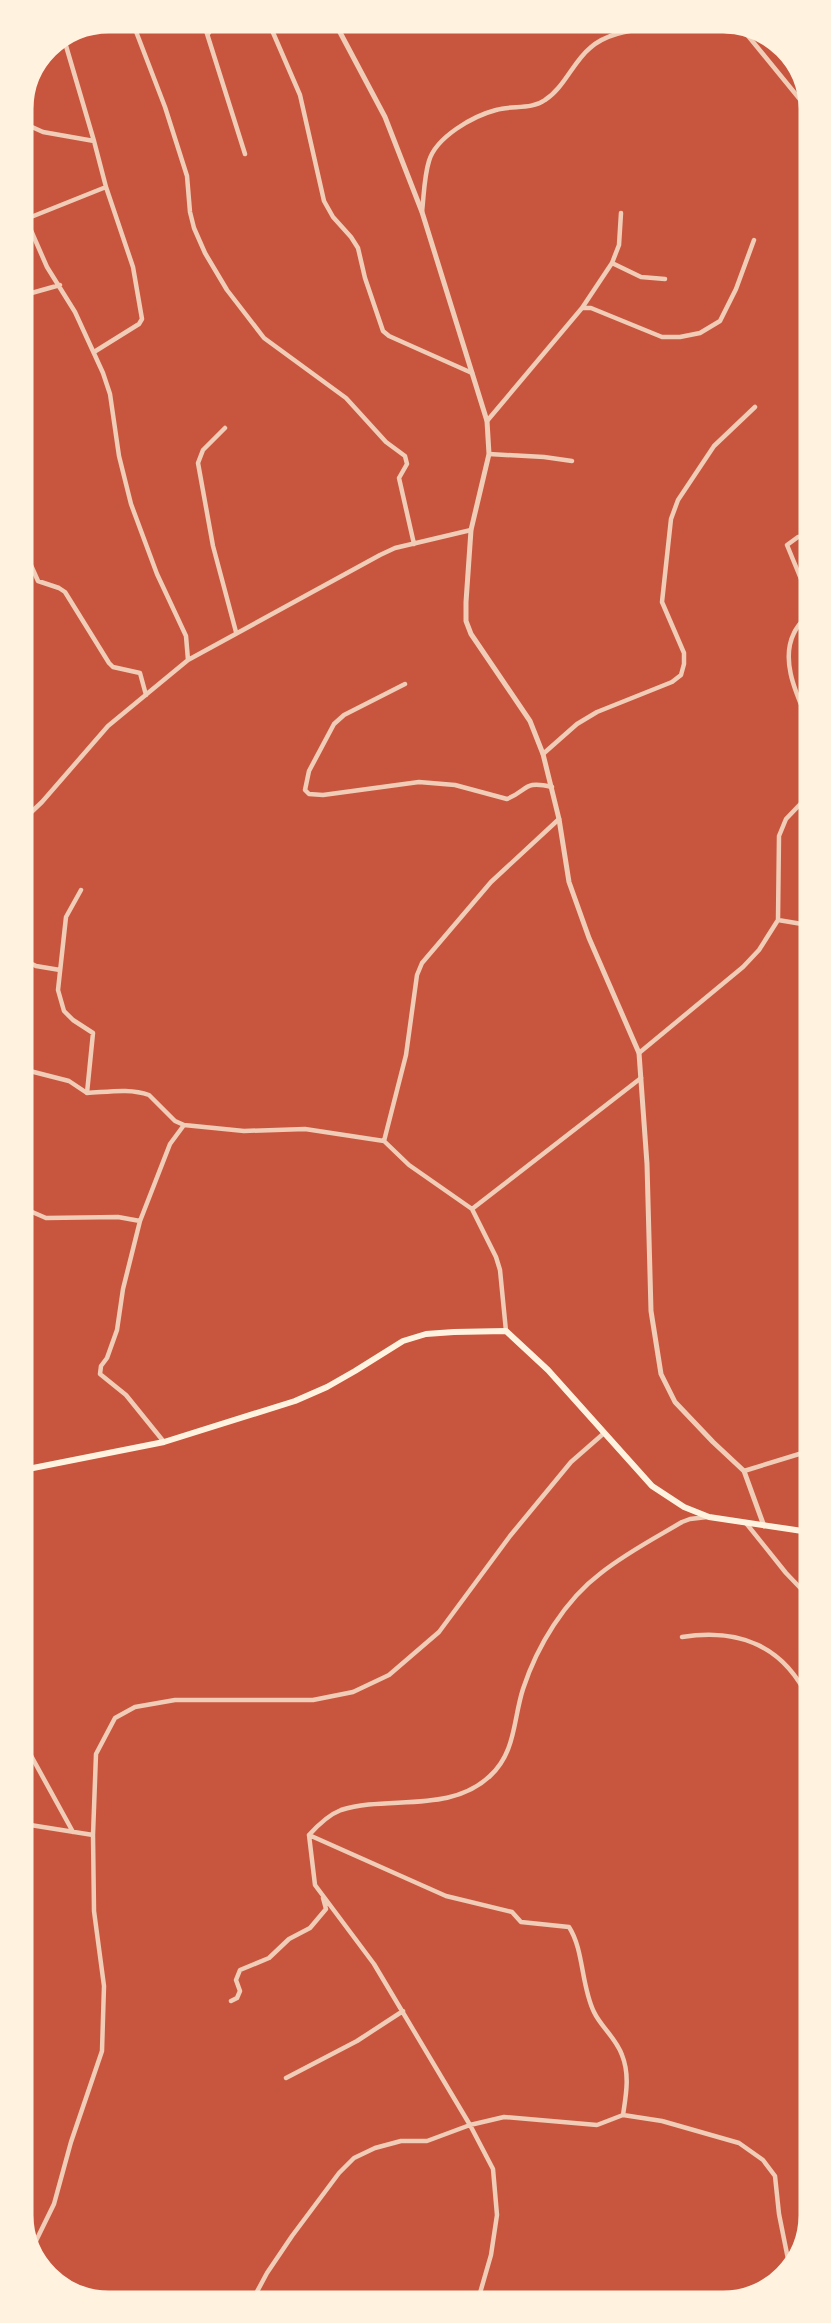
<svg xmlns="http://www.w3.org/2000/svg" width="831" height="2323" font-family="'Fira Sans Condensed',sans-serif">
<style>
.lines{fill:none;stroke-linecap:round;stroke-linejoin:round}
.minor{stroke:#f1ccb7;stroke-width:4.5}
.tertiary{stroke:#f1ccb7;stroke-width:5}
.secondary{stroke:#fff3e0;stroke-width:6}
.rim{fill:none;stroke:#fff3e0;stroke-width:3}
</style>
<rect width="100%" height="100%" fill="#c8553d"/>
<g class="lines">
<path class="minor" d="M132 21 165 107 187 176 190 212 194 228 205 253 227 290 264 338 346 398 386 442 405 456 407 464 399 478 414 544
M203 21 245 154
M268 21 300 95 324 201 333 217 351 237 358 248 365 278 383 331 389 336 472 373
M740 26 807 108
M208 34 217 21
M64 39 94 141
M21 122 43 132 94 141 106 187 26 219
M422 212C424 195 424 177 429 161 436 137 473 116 496 110 512 105 531 110 545 100 564 88 573 62 590 48 613 27 653 30 682 21
M21 221 26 219 47 267 75 312 103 373 110 394 119 456 131 504 157 574 186 636 188 660
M612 263 641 277 665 279
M21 296 60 285
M582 308 612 263 619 245 621 213
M94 352 139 324 142 319 133 267 106 187
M487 421 582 308H591L662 337H680L700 333 720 321 736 289 754 240
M225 428 203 450 198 463 213 546 236 632
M489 454 544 457 572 461
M808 536 798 537 787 545 808 596
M22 545 38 581 59 588 65 592 109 663 113 667 140 673 146 695
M808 614C803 620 797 626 794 633 780 661 797 695 808 721
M405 684 344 715 334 724 309 771 305 790 309 794 323 795 419 782 455 785 507 799C529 790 523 780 552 787
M543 754 577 724 597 712 672 682 681 675 684 664V653L662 602 671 519 678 500 714 446 755 407
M22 821 42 802 108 726 188 660 380 555 395 548 471 530
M81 890 66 917 58 990 64 1011 73 1020 93 1033 87 1093C108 1092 130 1088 149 1095L175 1121 184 1125
M778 920 808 925
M22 959 36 966 60 970
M639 1053 743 967 759 950 778 920 779 836 786 819 808 796
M22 1069 69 1081 87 1093
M384 1141 406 1055 417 975 422 963 491 882 559 819
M23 1208 46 1218 118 1217 140 1221
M472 1209 641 1078
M164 1442 126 1395 100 1374 101 1366 107 1358 117 1330 123 1289 140 1221 170 1144 184 1125 244 1131 305 1129 384 1141 409 1165 472 1209 496 1257 500 1270 506 1331
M744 1471 809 1451
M746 1523 786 1573 809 1597
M682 1637C739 1628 784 1646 809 1700
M23 1741 73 1832
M24 1824 93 1835
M809 1832 807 1843 809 1861
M231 2001 237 1998 240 1991 236 1980 240 1970 269 1958 289 1939 310 1928 326 1909 323 1898
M286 2078 357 2041 403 2011
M623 2115 662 2121 739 2143 763 2160 775 2176 779 2214 790 2269
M32 2249 54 2204 71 2142 102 2051 104 1986 94 1911 93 1835 96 1754 115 1718 135 1707 175 1700H313L353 1692 389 1675 439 1632 510 1536 571 1462 603 1434
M478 2300 491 2255 497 2215 493 2169 470 2125 374 1964 315 1885 309 1835C318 1825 328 1815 341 1810 388 1795 450 1814 490 1776 516 1752 513 1720 523 1689 537 1646 565 1600 601 1573 626 1553 655 1538 682 1522L690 1519 707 1517
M252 2301 267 2273 292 2236 339 2173 354 2158 375 2148 401 2141H427L470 2125 504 2117 597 2125 623 2115C626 2095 630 2075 622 2055 616 2038 601 2027 594 2012 581 1986 584 1950 569 1927L521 1922 512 1912 446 1896 309 1835"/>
<path class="tertiary" d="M334 21 385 117 422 212 487 421 489 454 471 530 466 602V621L471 634 530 721 543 754 559 819 569 882 589 938 639 1053 647 1164 651 1311 661 1374 675 1402 713 1442 744 1471 764 1526"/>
<path class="secondary" d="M23 1470 164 1442 295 1401 327 1387 355 1371 403 1341 426 1334 454 1332 506 1331 548 1370 652 1486 684 1507 709 1517 809 1532"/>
</g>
<path d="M0 0H831V2323H0ZM109 32H723A77 77 0 0 1 800 109V2215A77 77 0 0 1 723 2292H109A77 77 0 0 1 32 2215V109A77 77 0 0 1 109 32Z" fill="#fff3e0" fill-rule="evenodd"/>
<path class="rim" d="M109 32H723A77 77 0 0 1 800 109V2215A77 77 0 0 1 723 2292H109A77 77 0 0 1 32 2215V109A77 77 0 0 1 109 32Z"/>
</svg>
